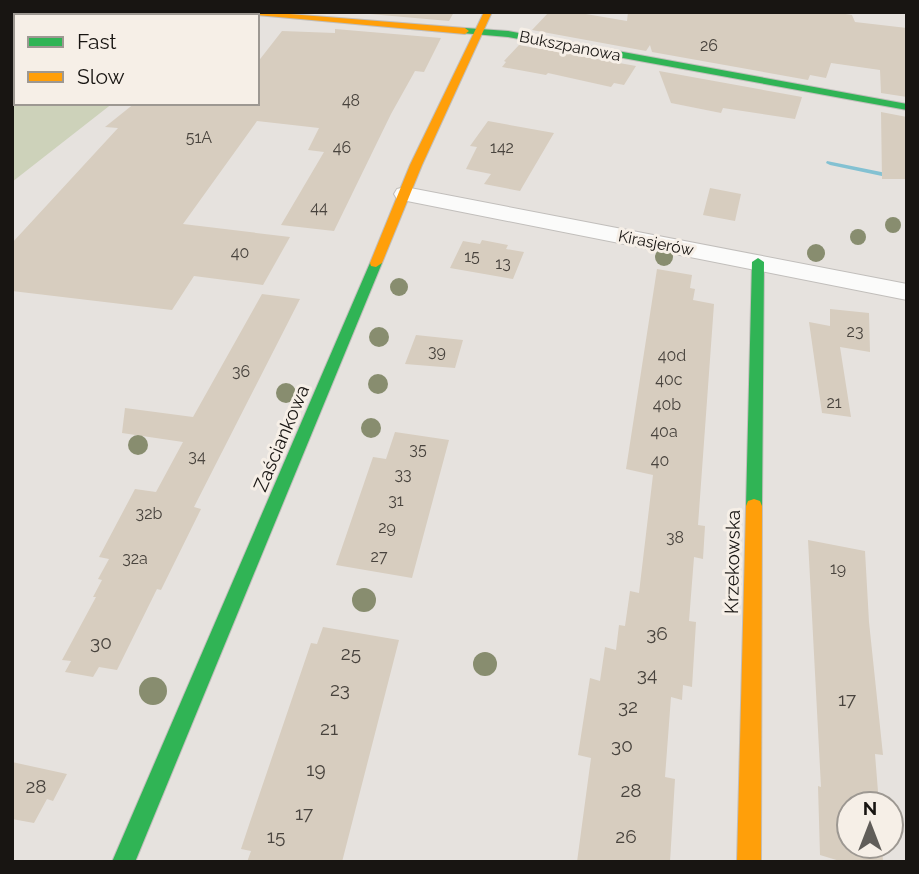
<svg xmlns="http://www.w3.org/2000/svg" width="919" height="874" font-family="Raleway,sans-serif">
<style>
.green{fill:#cdd2ba}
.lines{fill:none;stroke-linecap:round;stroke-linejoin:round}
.stream{fill:#83c1d2;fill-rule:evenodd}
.building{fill:#d7cdbf}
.street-casing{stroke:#c1bebb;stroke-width:2}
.fast-casing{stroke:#c1bebb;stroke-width:2}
.slow-casing{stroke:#c1bebb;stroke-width:2}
.street{fill:#fbfbfa;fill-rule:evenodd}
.fast{fill:#30b455;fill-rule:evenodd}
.slow{fill:#ff9f0a;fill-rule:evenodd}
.tree{fill:#888d6f}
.labels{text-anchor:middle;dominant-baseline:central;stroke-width:6;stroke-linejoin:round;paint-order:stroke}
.number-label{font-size:16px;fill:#48433d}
.far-street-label{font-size:16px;fill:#181512;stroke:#f6efe7}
.street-label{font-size:19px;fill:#181512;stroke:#f6efe7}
.near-number-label{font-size:19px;fill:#48433d}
</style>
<rect width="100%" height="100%" fill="#e6e2de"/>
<path class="green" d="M12 57H16V103H113L12 182Z"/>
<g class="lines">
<path class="stream" d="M827 161 896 175 900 177 896 179 830 165 826 163Z"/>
</g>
<path class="building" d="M347 12H454L449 21Z
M549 12H574L627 21 628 12H833L852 15 855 22 907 28V97L881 93 880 70 831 63 826 78 810 75 808 80 652 52 650 45 646 51 532 30Z
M335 29 441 38 424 72 415 71 391 114 334 231 281 225 324 152 308 150 319 128 257 121 183 224 290 237 263 285 194 276 172 310 12 291V243L118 128 105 127 135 103H257V63L282 31 335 33Z
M519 45 636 66 624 85 614 83 611 87 548 73 546 75 502 67 506 62 504 61Z
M659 71 802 97 795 119 723 108 721 113 671 103Z
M881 112 907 117V179H882Z
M488 121 554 133 520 191 484 184 491 174 466 169 477 147 470 146Z
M710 188 741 194 735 221 703 215Z
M482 240 508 245 506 249 524 252 513 279 450 268 463 241 480 244Z
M657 269 692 275 690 288 695 289 693 300 714 304 698 525 705 526 703 559 694 557 689 621 696 622 692 687 683 685 682 700 671 697 665 777 675 779 670 862H577L591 758 578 755 590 678 600 681 605 647 616 650 619 625 625 626 630 591 639 593 653 475 626 469Z
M262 294 300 299 194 507 201 509 161 590 157 589 117 670 99 667 93 677 65 672 71 661 62 660 96 597H93L102 580 98 579 109 559 99 557 135 489 156 492 183 442 122 433 125 408 193 417Z
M830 309 869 313 870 352 840 347 851 417 822 413 809 322 830 326Z
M416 335 463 340 455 368 405 364Z
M395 432 449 440 412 578 336 565 373 457 386 459Z
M808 540 865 551 869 622 883 755 875 754 879 804H849V846H882L883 862H843L820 855 818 786 821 787Z
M323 627 399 640 342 862H247L251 851 241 849 250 822 311 643 317 644Z
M12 762 67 774 53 801 47 799 34 823 12 819Z"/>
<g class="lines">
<defs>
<path id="street" d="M405 187 907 284V300L397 199 394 194 397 189Z"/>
<path id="fast" d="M465 28 508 31 907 104V110L508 37 462 33V29Z
M758 258 764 262 762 506 760 511 754 513 748 511 746 506 752 262Z
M376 259 382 263 135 862H112L370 263Z"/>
<path id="slow" d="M225 12H264L465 28 469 31 465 34Z
M484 12H492L422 165 382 263 376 267 371 266 370 263 410 165Z
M754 499 760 501 762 506 761 862H737L746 506 748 501Z"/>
</defs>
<use href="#street" class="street-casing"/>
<use href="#fast" class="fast-casing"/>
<use href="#slow" class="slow-casing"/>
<use href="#street" class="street"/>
<use href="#fast" class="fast"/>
<use href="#slow" class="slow"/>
</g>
<g class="tree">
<circle cx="893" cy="225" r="8"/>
<circle cx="858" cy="237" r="8"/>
<circle cx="816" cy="253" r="9"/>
<circle cx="664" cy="257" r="9"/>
<circle cx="399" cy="287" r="9"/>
<circle cx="379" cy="337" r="10"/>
<circle cx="378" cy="384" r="10"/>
<circle cx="286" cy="393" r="10"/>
<circle cx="371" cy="428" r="10"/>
<circle cx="138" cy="445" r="10"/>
<circle cx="364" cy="600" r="12"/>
<circle cx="485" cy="664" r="12"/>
<circle cx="153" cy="691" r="14"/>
</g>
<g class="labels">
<g class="number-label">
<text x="709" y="45">26</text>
<text x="351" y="100">48</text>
<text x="199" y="137">51A</text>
<text x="342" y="147">46</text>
<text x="502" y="147">142</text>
<text x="319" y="207">44</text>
<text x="240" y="252">40</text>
<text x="472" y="256">15</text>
<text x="503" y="263">13</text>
<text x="855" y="331">23</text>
<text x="437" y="351">39</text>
<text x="672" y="355">40d</text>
<text x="241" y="371">36</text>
<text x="669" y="379">40c</text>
<text x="834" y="402">21</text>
<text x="667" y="404">40b</text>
<text x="664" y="431">40a</text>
<text x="418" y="449">35</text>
<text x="197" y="456">34</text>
<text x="660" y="460">40</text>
<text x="403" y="474">33</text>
<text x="396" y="500">31</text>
<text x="149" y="513">32b</text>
<text x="387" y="527">29</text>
<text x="675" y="537">38</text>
<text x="379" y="556">27</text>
<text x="135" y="558">32a</text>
<text x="838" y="568">19</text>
</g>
<g class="far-street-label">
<text transform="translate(570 46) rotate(11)">Bukszpanowa</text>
<text transform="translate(656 243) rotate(11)">Kirasjerów</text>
</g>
<g class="street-label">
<text transform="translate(281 438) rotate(-67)">Zaściankowa</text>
<text transform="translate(732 562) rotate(-89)">Krzekowska</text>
</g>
<g class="near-number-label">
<text x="657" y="633">36</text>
<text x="101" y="642">30</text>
<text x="351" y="653">25</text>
<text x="647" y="674">34</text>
<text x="340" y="689">23</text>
<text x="847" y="699">17</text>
<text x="628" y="706">32</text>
<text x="329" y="728">21</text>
<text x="622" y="745">30</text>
<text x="316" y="769">19</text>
<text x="36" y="786">28</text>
<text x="631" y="790">28</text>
<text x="304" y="813">17</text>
<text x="276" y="836">15</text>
<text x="626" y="836">26</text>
</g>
</g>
<rect width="919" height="874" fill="none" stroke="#181512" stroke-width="28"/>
<rect x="14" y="14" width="245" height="91" fill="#f6efe7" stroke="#9d9892" stroke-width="2"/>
<rect x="28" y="37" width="35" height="10" fill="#30b455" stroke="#9d9892" stroke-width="2"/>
<text x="77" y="49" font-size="21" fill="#181512">Fast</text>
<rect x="28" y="72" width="35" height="10" fill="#ff9f0a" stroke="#9d9892" stroke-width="2"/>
<text x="77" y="84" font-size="21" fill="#181512">Slow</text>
<g transform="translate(870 825)"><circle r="33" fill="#f6efe7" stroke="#9d9892" stroke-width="2"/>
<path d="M0-5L12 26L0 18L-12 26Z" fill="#605d59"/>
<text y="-10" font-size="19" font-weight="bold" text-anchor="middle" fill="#181512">N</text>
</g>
</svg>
